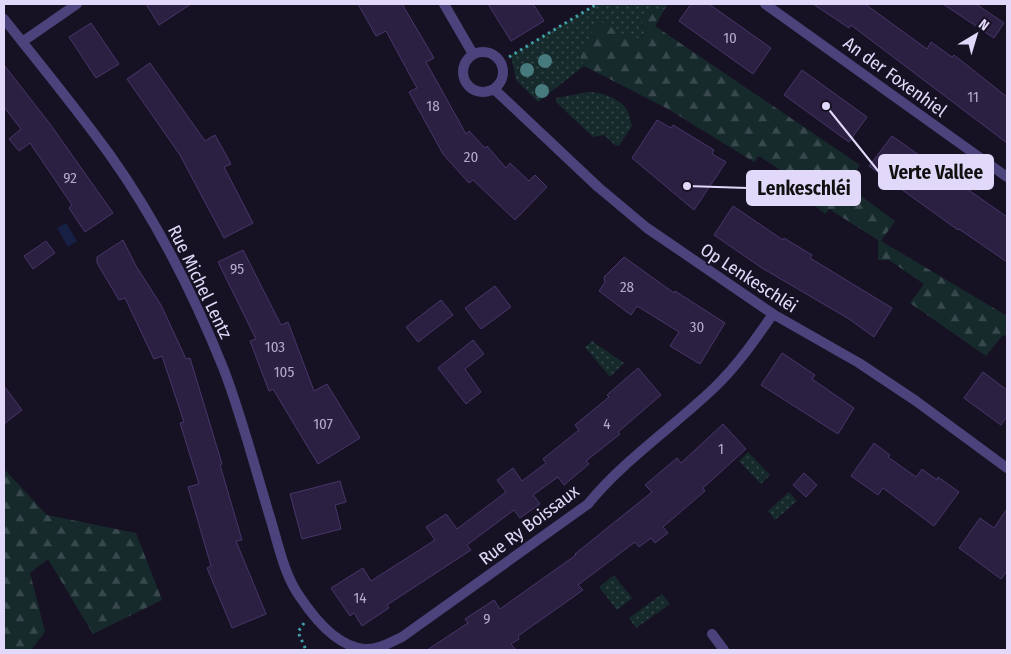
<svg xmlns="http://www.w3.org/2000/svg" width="1011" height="654" font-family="'Fira Sans Condensed',sans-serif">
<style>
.green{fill:url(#green-dots)}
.forest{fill:url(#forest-firs)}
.water{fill:#152044}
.building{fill:#2c2042;stroke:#47366a}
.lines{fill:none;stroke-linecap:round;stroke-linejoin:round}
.path{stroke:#409fa7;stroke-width:3;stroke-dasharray:2.5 4;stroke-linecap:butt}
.street{stroke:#4d437c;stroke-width:10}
.tree{fill:#477a7d}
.labels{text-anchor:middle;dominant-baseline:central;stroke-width:4;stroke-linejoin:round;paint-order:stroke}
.number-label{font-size:15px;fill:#b4abcc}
.street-label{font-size:18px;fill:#e2d9fa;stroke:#171223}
.leader{fill:none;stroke:#e2d9fa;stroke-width:2}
.callout-dot{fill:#e2d9fa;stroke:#171223;stroke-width:2}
.callout{fill:#e2d9fa;stroke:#e2d9fa;stroke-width:2}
.callout-label{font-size:19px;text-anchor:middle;font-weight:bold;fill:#111}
</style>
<defs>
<pattern id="green-dots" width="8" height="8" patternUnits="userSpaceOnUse" patternTransform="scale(1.25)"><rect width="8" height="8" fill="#162a2c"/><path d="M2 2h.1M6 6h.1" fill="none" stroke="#38484c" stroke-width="1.8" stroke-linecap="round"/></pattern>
<pattern id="forest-firs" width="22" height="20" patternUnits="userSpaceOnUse" patternTransform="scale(1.25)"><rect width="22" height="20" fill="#162a2c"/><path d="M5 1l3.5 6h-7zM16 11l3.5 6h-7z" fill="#38484c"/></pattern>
</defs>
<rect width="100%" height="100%" fill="#171223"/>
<path class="green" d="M597 4H668L666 7 641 15 645 34 634 41 593 27 590 44 579 54 584 66 538 102 516 80 511 55Z
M589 92C601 92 621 99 627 110 630 115 630 121 632 126L619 146 615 145 604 135 593 137 556 102V98Z
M592 341 624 363 610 377 585 347Z
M748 452 770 475 761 484 739 461Z
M789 492 797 501 775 520 768 511Z
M614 575 632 598 617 610 599 587Z
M662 594 670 604 636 628 629 618Z"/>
<path class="forest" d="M666 7 655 26 860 165 846 185 895 221 881 241 1007 316V337L1003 335 986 356 910 303 924 284 889 260H878V240L829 209 825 214 792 187 796 180 759 156 754 162 668 109 584 66 579 54 590 43 593 27 600 21 635 41 645 34 641 15Z
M4 469 47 515 136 533 162 600 93 634 48 559 30 573 45 632 31 650H4Z"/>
<path class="water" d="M66 223 77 241 68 247 57 228Z"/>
<path class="building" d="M146 4H191L159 25Z
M358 4H402L434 58 426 62 466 134 469 131 485 148 487 146 506 168 510 163 529 181 535 175 547 187 515 220 473 180 469 183 443 154 409 92 417 88 386 31 376 36Z
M488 4H533L544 21 511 41Z
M691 4H709L771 48 753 74 679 21Z
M813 4H865L927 49 931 42 952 57 954 55 1007 97V143L851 25 849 28Z
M943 4H976L1004 23 994 38Z
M91 23 119 64 96 78 69 37Z
M150 63 205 141 215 135 231 164 224 167 253 223 224 238 180 155 127 79Z
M4 65 50 124 113 213 85 232 69 208 72 205 30 143 19 151 9 139 21 129 4 107Z
M802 70 867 117 849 142 784 95Z
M657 120 671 128 673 125 714 150 712 154 726 162 694 210 632 158Z
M892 136 1007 217V262L959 229 958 230 869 166Z
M733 206 783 240 784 238 812 255 810 258 892 308 874 337 849 319 762 268 714 235Z
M123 240 136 266 161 305 186 359 190 358 222 464 220 465 242 540 236 541 266 614 232 628 207 568 211 566 188 487 199 484 180 423 184 422 162 356 154 359 125 298 119 300 97 263V257Z
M46 241 55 253 33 269 24 256Z
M243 250 281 325 288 322 314 391 327 384 360 438 318 464 273 389 269 391 250 341 256 339 218 262Z
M624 257 674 293 675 291 725 323 700 364 670 346 679 332 637 306 631 315 599 291 605 282 604 277Z
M495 286 511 307 481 329 465 308Z
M441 300 453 315 418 342 406 327Z
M473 340 484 354 465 369 481 392 466 404 438 368Z
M782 353 815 375 812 379 854 408 838 434 761 385Z
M638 368 661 395 618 432 620 434 586 461 589 464 564 485 558 477 533 495 540 504 520 518 514 510 467 545 471 550 387 605 389 608 362 626 354 613 350 616 331 588 363 568 371 581 435 540 426 527 446 514 457 529 506 492 497 480 513 468 522 481 546 463 543 459 579 430 575 425 609 397 607 395Z
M983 372 1007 390V416L1001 425 964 398Z
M4 386 22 410 4 424Z
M723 424 746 449 703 488 705 491 663 527 668 533 655 543 651 538 639 547 635 542 578 585 583 590 518 636 519 639 511 644 516 650H427L468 623 465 619 494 600 500 609 576 555 575 554 652 492 645 485 677 458 681 463Z
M874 443 890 455 888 457 916 477 922 469 937 480 938 477 959 492 934 526 883 488 878 495 851 476Z
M804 473 817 485 806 497 793 485Z
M340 481 346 502 335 505 341 529 302 539 290 494Z
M1007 509V571L1001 579 959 548 980 518 994 528Z"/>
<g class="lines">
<path class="path" d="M509 57 597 4
M304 623 298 632 306 650"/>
<path class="street" d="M444 4 473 54
M765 4 1007 177
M4 19C40 64 77 109 110 155 157 221 194 295 224 370 243 420 256 472 272 524 279 548 285 576 300 597 314 618 337 647 365 649 378 650 391 642 402 637L588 504C624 460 672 428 714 388 737 366 755 340 773 314
M22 42 77 4
M463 72a20 20 0 1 1 40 0a20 20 0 1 1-40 0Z
M494 89 598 187 647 228 773 314 859 363 916 401 1007 468
M712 634 724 650"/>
</g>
<g class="tree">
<circle cx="545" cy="61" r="7"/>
<circle cx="527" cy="70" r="7"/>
<circle cx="542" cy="91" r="7"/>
</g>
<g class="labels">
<g class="number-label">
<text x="730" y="38">10</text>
<text x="973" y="97">11</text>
<text x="433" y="106">18</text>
<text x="471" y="157">20</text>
<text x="70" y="178">92</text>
<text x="237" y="269">95</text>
<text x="627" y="287">28</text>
<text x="697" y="327">30</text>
<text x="275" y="347">103</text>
<text x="284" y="372">105</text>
<text x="323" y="424">107</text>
<text x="607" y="424">4</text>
<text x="721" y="449">1</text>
<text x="360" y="598">14</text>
<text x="487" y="619">9</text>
</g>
<g class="street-label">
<text transform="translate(895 77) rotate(36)">An der Foxenhiel</text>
<text transform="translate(749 278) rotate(33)">Op Lenkeschléi</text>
<text transform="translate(200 282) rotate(64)">Rue Michel Lentz</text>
<text transform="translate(529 525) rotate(-37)">Rue Ry Boissaux</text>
</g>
</g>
<path class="leader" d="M826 106L879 172M687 186L747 188"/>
<g class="callout-dot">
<circle cx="826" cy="106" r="5"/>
<circle cx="687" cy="186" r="5"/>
</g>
<g class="callout">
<rect x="879" y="155" width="114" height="34" rx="5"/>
<rect x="747" y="171" width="113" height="34" rx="5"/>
</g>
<g class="callout-label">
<text x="936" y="179">Verte Vallee</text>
<text x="804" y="195">Lenkeschléi</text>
</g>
<rect width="1011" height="654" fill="none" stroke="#e2d9fa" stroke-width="10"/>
<g transform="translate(976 35) rotate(38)" stroke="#171223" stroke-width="4" paint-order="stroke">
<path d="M0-4L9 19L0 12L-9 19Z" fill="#e2d9fa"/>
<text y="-8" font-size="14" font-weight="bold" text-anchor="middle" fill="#e2d9fa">N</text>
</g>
</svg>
